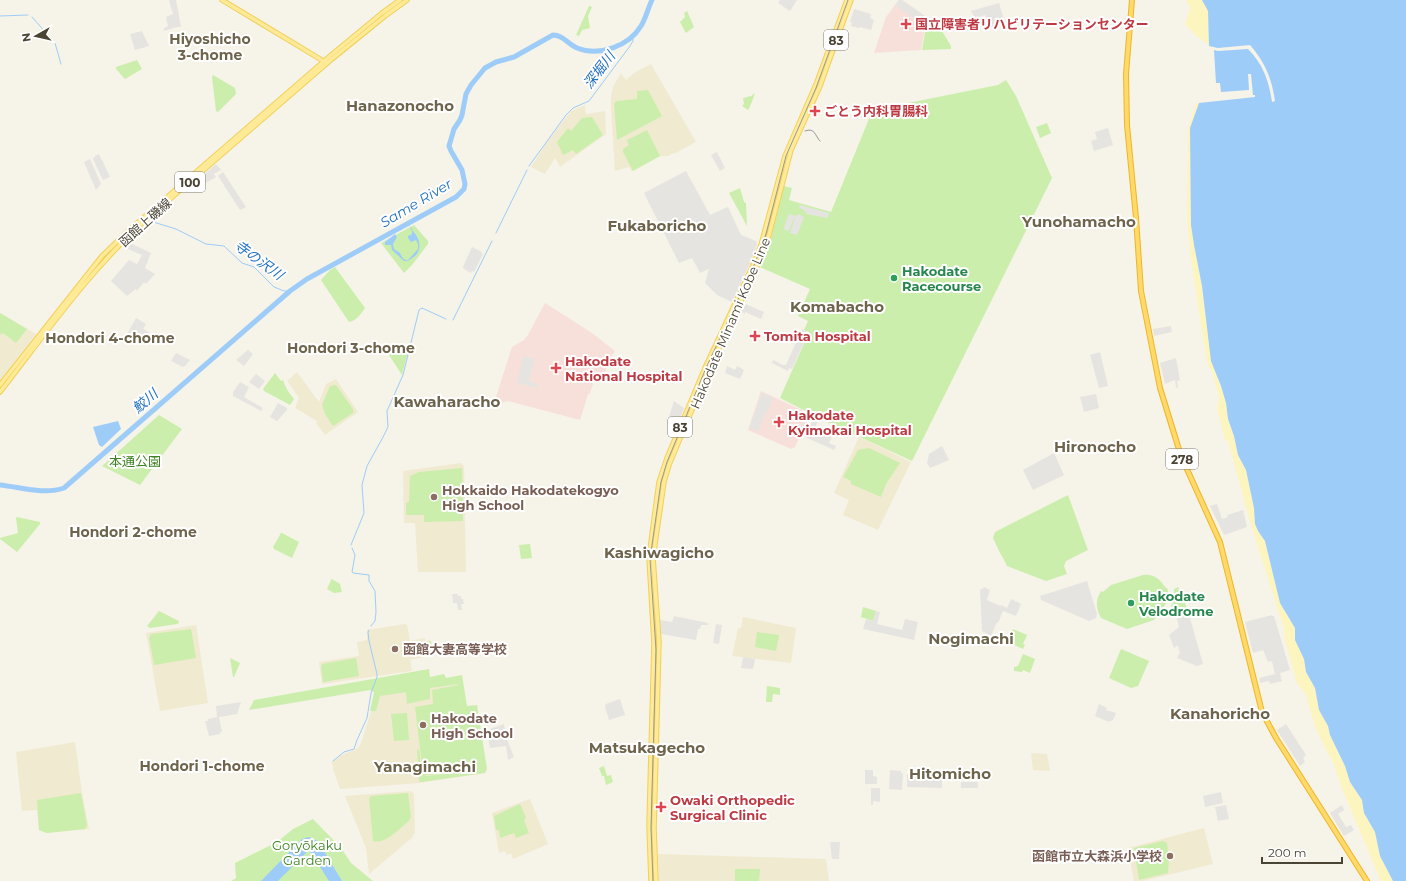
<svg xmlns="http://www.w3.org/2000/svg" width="1406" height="881" font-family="Montserrat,'Noto Sans JP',sans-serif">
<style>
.education{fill:#f0ead0}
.medical{fill:#f7e0da}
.green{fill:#cbeeac}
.sand{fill:#fdf5c0}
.parking{fill:#e6e4e0}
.water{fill:#9eccf8}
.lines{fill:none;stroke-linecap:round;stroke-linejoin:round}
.stream{stroke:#9eccf8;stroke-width:1}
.river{stroke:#9eccf8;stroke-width:5}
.major-casing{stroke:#f1d05b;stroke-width:5.5}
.highway-casing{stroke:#eeb629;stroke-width:6}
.major{stroke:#ffea97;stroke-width:3.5}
.highway{stroke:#ffd969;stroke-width:4}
.tram{stroke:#989898;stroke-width:1}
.health-dot{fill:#e0444e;stroke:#fff;stroke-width:1.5}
.leisure-dot{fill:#2e9e5b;stroke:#fff;stroke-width:1.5}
.education-dot{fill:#8d6e63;stroke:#fff;stroke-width:1.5}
.labels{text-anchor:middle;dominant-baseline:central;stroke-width:4;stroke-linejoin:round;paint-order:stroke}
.shield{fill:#fff;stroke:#807c72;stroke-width:1}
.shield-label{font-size:12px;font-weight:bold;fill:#4a4435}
.health-label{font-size:13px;font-weight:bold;fill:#be3a42;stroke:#fff;text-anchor:start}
.street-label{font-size:13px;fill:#4a4435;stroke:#fff}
.leisure-label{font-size:13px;font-weight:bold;fill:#27864d;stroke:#fff;text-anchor:start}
.park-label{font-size:13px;fill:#3e8322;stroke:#fff}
.education-label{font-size:13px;font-weight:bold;fill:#785e54;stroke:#fff;text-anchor:start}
.neighbourhood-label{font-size:14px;font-weight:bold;fill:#6e634b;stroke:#fff}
.water-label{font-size:14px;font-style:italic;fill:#2271c2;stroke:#fff}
.quarter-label{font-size:15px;font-weight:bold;fill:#6e634b;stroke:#fff}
</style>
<rect width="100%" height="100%" fill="#f6f3e8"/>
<path class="education" d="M651 64 696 142 674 154 673 153 668 156H660L632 171 629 167 615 171 611 109V96L613 87 621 73 626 80 634 73Z
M585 105 586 114 605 111 606 134 560 167 555 158 545 174 531 167 546 143 571 111Z
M0 313 36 334 0 381Z
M297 372 319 402 326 384 336 379 358 412 325 435 316 423 317 421 295 408 299 398 288 382V380Z
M859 437 911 462 878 530 843 515 849 500 834 493Z
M461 463 464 466 466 572H418L415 523H404L403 471Z
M743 617 796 628 791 663 732 656 738 628H741Z
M405 624 407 625 410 641 425 638V641L430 640 433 655 410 660 412 671 322 684 319 662 359 656 357 642 367 640V630Z
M196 625 208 703 160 711 146 633Z
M462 681 466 707 485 773 419 783 340 789 334 772 332 762 340 756 358 748 361 743 377 693Z
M75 742 82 793 89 829 46 833 39 830 37 810 22 811 16 752Z
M1031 753 1047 754 1050 771 1033 770Z
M411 791 414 794 415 833 412 836 413 837 369 874 366 848 345 796Z
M530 799 548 844 513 859 511 853 507 855 505 851 499 853 492 813Z
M1204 828 1213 864 1143 881H1134L1128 848Z
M658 854 826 859 829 881H659Z"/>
<path class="medical" d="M899 0H902L931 21 925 28 921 50 874 53 886 17Z
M545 303 592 333 615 351 608 361 604 377 596 375 590 393 588 394 580 420 508 401 501 403 495 400 512 347 524 340 528 335Z
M761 391 810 414 795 447 791 449 748 430Z"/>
<path class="green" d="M589 6 592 7 588 16 590 28 582 30 579 36 576 35Z
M687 11 694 27 686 33 680 22 685 17 684 13Z
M932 21 939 26 951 46V49L922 50 926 26Z
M137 60 142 69 125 79 116 69V67Z
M213 75 235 88 236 94 218 112 216 111 212 77Z
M1006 80 1016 96 1052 178 912 461 825 421 780 398 809 332 804 330 808 321 798 316 810 289 760 267 769 246 784 186 792 188 789 200 831 212 873 109 893 106 998 85Z
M648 90 662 116 617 140 614 104 617 101 637 99V91Z
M755 93C754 96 750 108 748 110L742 106 744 104 743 98 751 96Z
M592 117 603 135 576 154 573 150 563 155 557 142 568 128 571 131 582 118Z
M1047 123 1051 133 1040 138 1036 127Z
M647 130 660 156 633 171 623 152V149L629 145 627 140Z
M740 188 744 202 746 203 747 226 729 193Z
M414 225 428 241V244L412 265 404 273 381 243Z
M335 267 365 308C361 314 356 321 349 322L321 280 330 270Z
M0 313 27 329 16 343 3 333 2 335 0 333Z
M404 345 408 352 402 375 389 355Z
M275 373 281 381 283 380C285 387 289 393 294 399L290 405 264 391 263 389Z
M336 385 353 409V413L333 426 325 414 322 405 330 386Z
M159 415 182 429 140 485 102 466Z
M869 448 900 463 886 484 881 497 851 484V481L843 477 858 450Z
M462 468 463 521 424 522V515H406V503L409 502 410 476 419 472Z
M1068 495 1088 550 1066 561 1064 566 1067 574 1046 581 1007 566 1002 556 1001 555 993 538 995 532Z
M17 517 40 522V524L17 552 0 539V538L18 533 16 518Z
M281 533H282L299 542 292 558 274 549 273 547Z
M530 544 532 558 521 559 519 545Z
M1143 575C1155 574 1159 579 1166 588H1167L1168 591 1167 602 1154 620 1127 629 1101 618C1096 608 1095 601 1101 591L1103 592 1111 585Z
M332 579 340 584 342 592 334 593 327 589 331 580Z
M1178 587 1181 592 1187 609 1184 612V614L1179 618 1171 607 1174 599V589Z
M863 607 876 611 873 621 861 617Z
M159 611 179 621 178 624 150 628 147 626Z
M191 629 196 658 154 665 149 638 151 634Z
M1013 629 1027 635 1023 644 1025 645 1023 649 1008 642Z
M757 632 779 635 776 651 755 647Z
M431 641 433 654 419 656 416 644Z
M1121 649 1149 661 1138 686 1131 688 1109 678Z
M1023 654 1035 659 1030 673 1023 670 1022 672 1014 671V667L1018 666Z
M230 658 240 663 234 677H233Z
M356 658 359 676 323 682 321 667 322 664Z
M429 669 430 677 444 674 446 678 462 675 467 706 477 705 487 769 485 773 421 782 419 781 417 750 419 749 422 773 427 776 459 772 427 775 423 773 415 707 433 704 432 690 458 685 470 770 458 684 430 688V699L407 704 406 692 380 696 376 711H370L374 692 370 690 249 710 254 700Z
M767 686 780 688V695L773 694 772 702H766Z
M407 713 409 740 394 741 391 714Z
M604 766 607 776 611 775 613 782 606 785 604 776H602L599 768Z
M81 793 87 825 85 829 47 833 39 830 37 800Z
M408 793 411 817 409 821C400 828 385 845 373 841L369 798 371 796Z
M520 804 526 818 524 820 529 833 516 838 514 833 500 838 499 830H496L494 816Z
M313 819 341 848 351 863 373 881H231L236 878 235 863 277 842 293 829Z
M1163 841 1167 843 1169 860 1168 873 1139 880 1134 848Z
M735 869H760L759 881H735Z"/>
<path class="sand" d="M1186 0H1202L1208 11 1209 45 1195 35 1185 24 1190 8Z
M1196 103H1199L1190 128 1191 225 1194 245 1202 286 1204 308 1215 371 1221 386 1226 403 1228 419 1234 436 1238 455 1246 470 1254 508 1255 524 1258 531 1265 541 1280 603 1295 628V640L1304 659 1306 672 1315 688 1319 710 1328 726 1330 735 1345 766 1350 782 1362 800 1364 813 1375 832 1380 856 1393 881H1381L1343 791 1333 762 1326 750 1315 726 1306 695 1297 683 1285 640 1284 629 1251 525 1228 441 1225 440 1217 408 1219 398 1212 370 1209 368 1206 357 1190 253 1187 218 1188 128Z"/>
<path class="parking" d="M169 0H176L181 27H177L164 31V28L168 26 166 17 173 14Z
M780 0H797L790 11 778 3Z
M899 0H902L931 20 925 26 895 5Z
M999 3 1005 23 991 28 985 15 975 18 971 11Z
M854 9 871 14 870 18 874 20 871 30 860 27 859 28 851 26 852 23 850 22Z
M142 31 149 46 135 50 130 34Z
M1108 128 1113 145 1094 151 1091 141 1097 139 1095 132Z
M717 152 725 168 720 171 711 155Z
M99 154 110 177 103 180 93 159 95 156Z
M90 159 101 184 96 190 84 162Z
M216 164 221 170 214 174 216 177 204 184 200 178Z
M686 171 710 215 728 207 741 235 756 241 757 244 752 259 732 302 717 295 705 283 709 269 700 273 692 258 679 263 644 193Z
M223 172 246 207 240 210 218 176Z
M800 205 829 213 828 218 806 214V212L799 207Z
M789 214 796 216 798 214 804 217 797 235 790 233 795 218H794L789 231 785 230 784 227Z
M128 242 151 253 145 268 155 274 146 284 144 282 137 291 136 289 127 296 111 281 129 260 137 264 142 255 123 247Z
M472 247 482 252 481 253 483 254 474 272 472 271 471 273 464 269 463 267Z
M743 303 764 312 761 319 745 312V314L739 311Z
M136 318 146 324 143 329 149 332 142 344 126 336Z
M1171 326 1172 332 1154 336 1153 329Z
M802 329 808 333 792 369 789 368 788 371 772 363 773 360 783 365H786Z
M248 350 253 354 244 366 236 360Z
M1100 352 1108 386 1099 388 1090 355Z
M176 353 190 360 185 366H184L183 367 171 361Z
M523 356 535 359 529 381 538 384 537 388 517 383Z
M1176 358 1180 380 1177 381 1178 387 1176 388 1175 380 1165 384 1160 363Z
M727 366 735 370 737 366 744 370 740 379 725 373Z
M256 374 265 381 259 389 249 382Z
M240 382 249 387 244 397 263 408 261 411 233 396V392Z
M762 393 773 398 767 413H765L758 431 749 428Z
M1096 394 1099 408 1084 412 1080 397Z
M674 401 684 408 679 421 675 419 674 422 668 420Z
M278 403 287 408V410L277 421 270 417Z
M814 417 819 419 815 428 819 430 818 431 832 437 829 443 836 446 834 450 805 437Z
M942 446 949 460 930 468 927 463 929 454Z
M1054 453 1064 475 1033 490 1023 470Z
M1217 504 1222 519 1228 517 1227 515 1243 510 1247 527 1224 535 1210 506Z
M1087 581 1097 614 1096 618 1089 621 1041 600 1040 596Z
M984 587 990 590 987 600 1000 606 1001 605 1007 608 1011 599 1021 604 1016 616 1003 611 998 623 997 622 991 636 982 631 980 589H982Z
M452 594H458V596H461V599H463L464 604H461L462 610H458L457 603H453Z
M876 611 880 612 877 624 902 630 905 619 918 622 914 640 863 629 866 619 873 621Z
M1188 611 1203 664 1197 666 1177 658 1179 654H1180L1178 645 1174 648 1169 635 1179 627 1177 619Z
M1272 615V616H1274L1290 670 1280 673 1282 681 1270 684 1269 681 1260 683 1259 678 1275 674 1272 661 1268 662 1263 650 1253 653 1245 622Z
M674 616 708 623V625H701L700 629H698L696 640 661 634 660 620 672 622Z
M716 624 722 625 719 644 713 643Z
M743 657 755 659 753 669 741 668Z
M620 699 625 715 609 720 605 706 606 704Z
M241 702 237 714 219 717 222 732H220V734L209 736 205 721H208V719L217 717 216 706Z
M1099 704 1107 708 1106 710 1116 713 1113 720 1109 722 1095 716Z
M504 724 506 737 514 757 508 760 506 746 490 748 487 730Z
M1286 724 1306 755 1303 758 1305 762 1300 766 1277 730Z
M865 770H873V776L877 777V784H865Z
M890 770 901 771V773H903L902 790 889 789Z
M909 772H937V777H942V788L907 787V775L909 774Z
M961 782H978V788H961Z
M871 788H880V802L873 801V805H871Z
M1221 792 1223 803 1205 807 1203 796Z
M1226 805 1229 819 1218 821 1215 807Z
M1342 805 1344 810 1338 814 1346 827 1351 825 1354 830 1344 836 1330 813Z
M830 842H840L839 859H832Z"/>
<path class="water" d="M1202 0H1406V881H1393L1380 856 1375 832 1364 813 1362 800 1350 782 1345 766 1330 735 1328 726 1319 710 1315 688 1306 672 1304 659 1295 640V628L1280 603 1265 541 1258 531 1255 524 1254 508 1246 470 1238 455 1234 436 1228 419 1226 403 1221 386 1211 361 1202 286 1194 245 1191 225 1190 128 1199 103 1255 97V95H1253L1251 74H1248L1249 90 1221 92 1220 83H1216L1214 50 1218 51 1248 49C1263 64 1269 81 1272 102L1275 101C1272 79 1265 62 1250 45L1218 48 1209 46 1208 11Z
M412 230C419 237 423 248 415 256 410 259 410 261 404 261L392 250 391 245H385V242L395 234 397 237 393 244 394 249 400 253C401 256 404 261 408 260L418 249V244L416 240 411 242 408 238V236L412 234Z
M118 421 121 429 102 447 99 445 93 427Z
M309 837 318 841 342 881H329L309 850 278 881H261L302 839Z"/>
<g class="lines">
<path class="stream" d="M0 16 28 15
M32 17 55 43 61 64
M529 166 566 115 573 108 589 101 630 46 633 41V35
M150 221 176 229 206 244 224 246 242 263 254 267 274 287 284 291H290
M408 223 409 226
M411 228 412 230
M496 233 527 170
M453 320 492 241
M351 545 364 513 362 485 367 466 382 439 388 427 387 411 403 375 419 310 422 308 446 319
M352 548 355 555 352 572 353 573 369 575V581L375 591 376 612 375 621 371 626
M333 761 344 752 354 749 357 740 367 718 371 693 377 677V674L369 641 368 632 369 630"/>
<path class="river" d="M0 485C20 487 44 495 64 488L290 291 307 279 456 197 464 189 465 184 462 170 451 151 449 146 454 129 460 120 462 115 466 94 471 85 485 68 496 62 514 57 553 35C563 35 568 44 577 48 599 57 629 46 641 26 646 18 648 8 652 0"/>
<defs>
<path id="major" d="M222 0 325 62
M0 385 102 256 128 231 330 56 382 13 400 0
M0 392C46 333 91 268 148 218L332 59 385 16 407 0
M651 881 649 825 654 643 649 557 659 482 667 458 705 368 754 263 761 245 785 156 817 82 847 0
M656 881 654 828 659 642 653 558 664 482 669 465 706 376 758 264 769 235 791 150 820 86 851 0"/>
<path id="highway" d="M1132 0 1126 74 1127 125 1136 218 1141 291 1160 388 1181 456 1220 542 1262 712 1276 738 1367 881"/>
</defs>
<use href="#major" class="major-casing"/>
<use href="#highway" class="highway-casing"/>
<use href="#major" class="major"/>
<use href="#highway" class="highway"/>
<path class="tram" d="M805 131C815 127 815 136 820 141
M653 881 651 828 656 650 650 559 661 482 667 462 706 368 755 263 766 234 786 156 816 88 848 0"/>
</g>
<g class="health-dot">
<path d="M904 18h4v4h4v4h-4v4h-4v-4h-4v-4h4z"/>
<path d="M813 105h4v4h4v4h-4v4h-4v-4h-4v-4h4z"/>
<path d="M753 330h4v4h4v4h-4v4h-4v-4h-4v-4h4z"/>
<path d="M554 362h4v4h4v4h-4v4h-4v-4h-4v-4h4z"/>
<path d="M777 416h4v4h4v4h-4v4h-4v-4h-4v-4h4z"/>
<path d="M659 801h4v4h4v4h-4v4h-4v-4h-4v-4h4z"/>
</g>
<g class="leisure-dot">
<circle cx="894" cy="278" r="4"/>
<circle cx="1131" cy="603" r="4"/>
</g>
<g class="education-dot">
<circle cx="434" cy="497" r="4"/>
<circle cx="395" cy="649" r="4"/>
<circle cx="423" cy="725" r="4"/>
<circle cx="1170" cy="856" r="4"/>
</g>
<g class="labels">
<g class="shield">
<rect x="824" y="30" width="24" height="20" rx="3"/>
<rect x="175" y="172" width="30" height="20" rx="3"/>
<rect x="668" y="417" width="24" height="20" rx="3"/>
<rect x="1166" y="449" width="32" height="20" rx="3"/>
</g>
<g class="shield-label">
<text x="836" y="40">83</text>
<text x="190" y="182">100</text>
<text x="680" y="427">83</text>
<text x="1182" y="459">278</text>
</g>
<g class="health-label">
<text x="915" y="24">国立障害者リハビリテーションセンター</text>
<text x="824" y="111">ごとう内科胃腸科</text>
<text x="764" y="336">Tomita Hospital</text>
<text x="565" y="361">Hakodate<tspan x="565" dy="15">National Hospital</tspan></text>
<text x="788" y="415">Hakodate<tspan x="788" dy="15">Kyimokai Hospital</tspan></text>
<text x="670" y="800">Owaki Orthopedic<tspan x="670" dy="15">Surgical Clinic</tspan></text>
</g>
<g class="street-label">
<text transform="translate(145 222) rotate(-42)">函館上磯線</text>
<text transform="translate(730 323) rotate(-67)">Hakodate Minami Kobe Line</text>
</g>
<g class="leisure-label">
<text x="902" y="271">Hakodate<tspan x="902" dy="15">Racecourse</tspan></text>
<text x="1139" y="596">Hakodate<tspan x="1139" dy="15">Velodrome</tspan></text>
</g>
<g class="park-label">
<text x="135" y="461">本通公園</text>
<text x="307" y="845">Goryōkaku<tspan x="307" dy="15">Garden</tspan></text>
</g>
<g class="education-label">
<text x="442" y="490">Hokkaido Hakodatekogyo<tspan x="442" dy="15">High School</tspan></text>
<text x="403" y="649">函館大妻高等学校</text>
<text x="431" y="718">Hakodate<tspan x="431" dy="15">High School</tspan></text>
<text x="1162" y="856" text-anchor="end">函館市立大森浜小学校</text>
</g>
<g class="neighbourhood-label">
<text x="210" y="39">Hiyoshicho<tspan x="210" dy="16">3-chome</tspan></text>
<text x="110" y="338">Hondori 4-chome</text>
<text x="351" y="348">Hondori 3-chome</text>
<text x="133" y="532">Hondori 2-chome</text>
<text x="202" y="766">Hondori 1-chome</text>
</g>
<g class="water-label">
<text transform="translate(599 70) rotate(-53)">深堀川</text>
<text transform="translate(416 203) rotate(-31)">Same River</text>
<text transform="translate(259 260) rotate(36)">寺の沢川</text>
<text transform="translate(145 401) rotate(-41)">鮫川</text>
</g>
<g class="quarter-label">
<text x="400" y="105">Hanazonocho</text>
<text x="1079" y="221">Yunohamacho</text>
<text x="657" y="225">Fukaboricho</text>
<text x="837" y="306">Komabacho</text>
<text x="447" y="401">Kawaharacho</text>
<text x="1095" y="446">Hironocho</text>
<text x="659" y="552">Kashiwagicho</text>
<text x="971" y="638">Nogimachi</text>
<text x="1220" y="713">Kanahoricho</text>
<text x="647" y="747">Matsukagecho</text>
<text x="425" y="766">Yanagimachi</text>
<text x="950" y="773">Hitomicho</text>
</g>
</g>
<g transform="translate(36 36) rotate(262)" stroke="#ffffff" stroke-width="3" paint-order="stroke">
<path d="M0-3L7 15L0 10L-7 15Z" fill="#4a4435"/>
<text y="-6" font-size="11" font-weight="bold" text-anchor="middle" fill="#4a4435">N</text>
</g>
<path d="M1262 857v6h80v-6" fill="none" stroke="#4a4435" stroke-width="2"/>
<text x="1268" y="857" font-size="12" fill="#4a4435" stroke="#ffffff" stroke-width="3" paint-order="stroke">200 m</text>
</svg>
